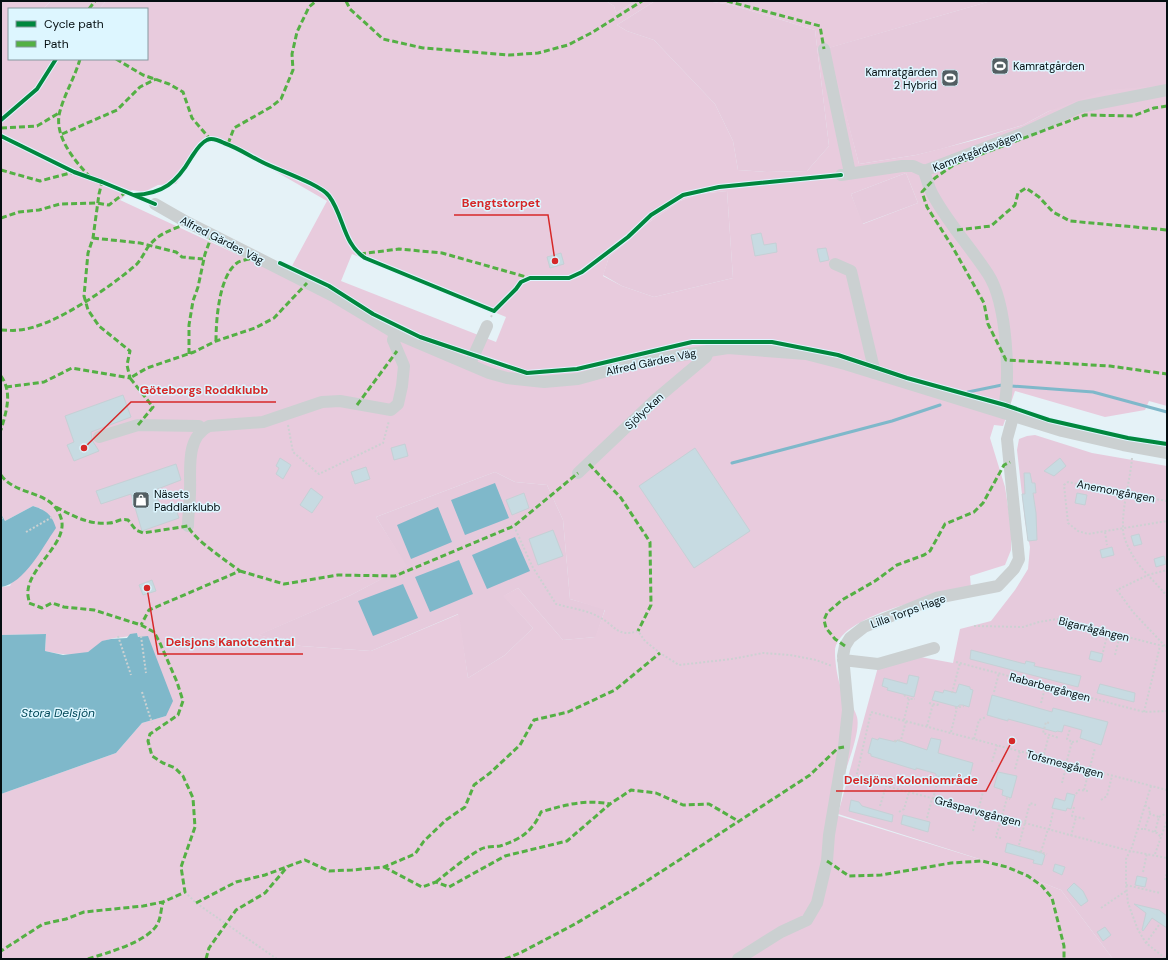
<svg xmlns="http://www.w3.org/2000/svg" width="1168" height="960" font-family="'DM Sans',sans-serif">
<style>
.green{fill:#e6cadc}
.forest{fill:#e8cbdd;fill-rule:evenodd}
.water{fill:#7fb8ca}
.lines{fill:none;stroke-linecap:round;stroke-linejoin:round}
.stream{stroke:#7fb8ca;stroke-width:3}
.building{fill:#c7dbe2;stroke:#c5d0d5}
.path{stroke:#ccd1d2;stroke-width:2;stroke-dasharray:2 2;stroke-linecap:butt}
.minor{stroke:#cbd0d1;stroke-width:12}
.quiet{stroke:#54b044;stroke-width:3;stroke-dasharray:6 3;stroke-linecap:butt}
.cycleway-casing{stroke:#ddf6ff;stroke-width:6}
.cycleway{stroke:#00873e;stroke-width:4}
.labels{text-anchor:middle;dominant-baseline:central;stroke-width:3;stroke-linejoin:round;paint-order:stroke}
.poi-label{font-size:11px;fill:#040e11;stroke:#ddf6ff;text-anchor:start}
.street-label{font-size:11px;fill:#040e11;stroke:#ddf6ff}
.water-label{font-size:12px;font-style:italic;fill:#004758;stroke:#ddf6ff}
.leader{fill:none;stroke:#d62828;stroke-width:1.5}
.callout-dot{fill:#d62828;stroke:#ddf6ff;stroke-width:1.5}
.callout-label{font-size:12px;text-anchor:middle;font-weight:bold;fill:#d62828;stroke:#ddf6ff;stroke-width:3;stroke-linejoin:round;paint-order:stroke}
</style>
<rect width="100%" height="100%" fill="#e5f2f7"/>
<path class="green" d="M51 1H106L99 9H43Z
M606 1H636L616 13 614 6Z
M655 1H706L732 5 815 30 829 146 807 171 767 172 738 170 733 141 715 104 654 40 627 31 617 25Z
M991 1H1167V85L1049 111 1023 125 941 149 916 155 859 164 828 48Z
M906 173 918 203 862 224 851 194Z
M727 191 733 278 654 297 622 286 603 275 609 257 648 223 680 201 699 194Z
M1035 435 1092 453 1167 466V959H1113L1061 890 992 863 838 814 878 667 915 656 953 663 960 629 991 621 1015 590 1028 569 1030 547 1025 521 1017 450 1019 439 1027 436Z
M495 472 515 482 547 485 563 520 570 599 605 609 596 637 563 640 518 588 504 596 533 628 505 655 468 678 458 614 371 651 301 646 258 635 351 595 406 566 376 517Z"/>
<path class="forest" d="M1 1H51L43 9H9V59H147V9H99L106 1H606L614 6 616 13 636 1H655L617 25 627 31 654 40 715 104 733 141 738 170 767 172 807 171 829 146 815 30 732 5 706 1H991L829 48 859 164 916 155 975 140 1023 125 1049 111 1107 90 1167 85V406L1149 401 1145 410 1105 417 1015 391 1003 426 994 425 990 438 1005 487 1011 526V550L1005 565 970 576 971 588C942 595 835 615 835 652 835 661 837 676 840 685 845 696 854 706 857 717 861 732 846 767 842 782 840 793 838 804 836 815L992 863 1061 890 1113 959H1V794L116 753 142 723 166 716 137 633C126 639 118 636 107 640 100 642 95 649 88 652 75 657 58 654 45 651L46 634 1 635V587L10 586 42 509 33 506 5 521 1 514ZM214 141 228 144 327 201 286 277 120 200 132 190 144 192 158 185 176 184 199 148 206 142ZM906 173 918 203 863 224 851 194ZM727 191 733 278 654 297 622 286 603 276 609 257 648 223 680 201 699 194ZM352 254 506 317 496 342 341 281ZM495 472 515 482 547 485 563 520 570 599 605 610 595 637 563 640 518 588 503 596 533 628 505 655 468 678 459 614 371 651 301 646 259 635 351 595 407 566 376 517Z"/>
<path class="water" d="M495 483 509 518 465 535 451 500Z
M33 506C46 510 52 515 56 528 42 548 25 583 1 587V514L5 521Z
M438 507 452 542 411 559 397 525Z
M515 537 530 571 487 589 472 555Z
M459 560 473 594 430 612 415 577Z
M403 584 418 618 373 636 358 601Z
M137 633 138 637 148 636 173 701 166 716 142 723 116 753 1 794V635L46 634 45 651 63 655 88 652 102 641 111 639 127 638 130 634Z"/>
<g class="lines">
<path class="stream" d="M1011 386 1093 392 1167 412
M968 392 1002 385
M732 463 892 421 940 405"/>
</g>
<path class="building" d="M761 233 764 245 776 243 777 252 755 256 751 235Z
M826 248 829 260 820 262 817 249Z
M561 253 564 264 550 268 547 257Z
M123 395 131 417 91 432 92 440 99 451 74 461 67 445 74 442 65 416Z
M405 444 408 456 394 460 391 448Z
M695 448 750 531 694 568 639 486Z
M280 458 291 465 283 479 276 474 279 468 276 466Z
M1060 458 1066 466 1054 476 1044 471Z
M176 464 181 480 155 490 161 509 174 504 179 518 142 531 131 494 101 504 96 491Z
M366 467 370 479 355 484 351 472Z
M1024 473H1030L1032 483H1035L1036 493H1033L1036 513 1037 540 1028 541 1022 494H1025Z
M311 488 323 497 312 513 300 505Z
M524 493 529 508 512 515 506 500Z
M1077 493 1087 495 1085 505 1075 503Z
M553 530 563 556 538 565 529 539Z
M1139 534 1142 544 1134 546 1131 536Z
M1112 547 1114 555 1102 558 1100 550Z
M1164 556 1166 564 1156 567 1154 559Z
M152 580 156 591 143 595 139 585Z
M971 650 1025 664 1026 661 1035 663 1034 666 1081 676 1078 687 970 659Z
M1091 651 1103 654 1101 662 1089 659Z
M909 675 919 677 914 697 887 690 888 688 882 686 884 678 907 684Z
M959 684 970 687V689L973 690 969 707 963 705H959L958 707 932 700 935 691 943 693 944 690 956 693Z
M1100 684 1135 693 1134 702 1097 693Z
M992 695 1052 712 1053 708 1108 722 1101 745 1080 738 1082 730 1064 725 1062 732 1057 731 1056 732 1008 719V721L987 715Z
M872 738 878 740 879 738 896 742 897 740 927 750 931 738 941 740 938 753 973 763 968 784 963 782V784L936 776V774L934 773 916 768V770L871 756V754L868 753Z
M998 772 1017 776 1011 798 1002 795 1003 790 994 787Z
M1067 793 1075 795 1071 809 1067 808 1066 811 1052 808 1055 798 1065 801Z
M851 800 859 802 862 806 893 815 892 822 849 811Z
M903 815 930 822 928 832 901 824Z
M1007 843 1042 853 1045 855 1042 865 1033 863 1034 860 1005 852Z
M1055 864 1065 867 1062 875 1053 871Z
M1137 876 1147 878 1145 887 1135 885Z
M1074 883 1083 891 1088 901 1081 906 1067 890Z
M1134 904 1159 910 1167 916V928L1152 918 1143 931 1142 930 1146 913Z
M1105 927 1111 935 1103 941 1097 932Z"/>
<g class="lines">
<path class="path" d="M491 317 494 311
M288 425 293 452 319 474 383 443 389 421
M1132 458C1130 482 1122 506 1123 529 1123 539 1131 553 1136 561 1145 573 1157 584 1167 596
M1167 501 1126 494 1068 482 1064 485 1068 523 1078 531 1088 534 1167 521
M1167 501V506
M1 519 3 517
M514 526 532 566 556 604C570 608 587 610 599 617 615 625 617 638 638 631L645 641 660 653 679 665 732 659 763 653 790 655 816 660 832 666
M26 532 54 516
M1105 532 1107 545
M974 626 1023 627 1039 622 1057 619 1167 647
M118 636 131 675
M141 636 146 673
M1165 646 1133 612 1117 590 1148 575 1167 570
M1103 652 1108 632
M1115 655 1120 635
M956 662 1144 712 1167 711
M142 692 152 723
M994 692 999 673
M952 693 960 663
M904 695 909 699H915
M929 703 937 705 939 704
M1041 703 1046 685
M955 708 964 706
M1144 712 1160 646
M904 720 909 699
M1049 723 1046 722 1043 733 1059 738
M927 726 933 704
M951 732 957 708
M974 739 979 720 986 717
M894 741 901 740 906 721
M1072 742 1080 741
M1043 758 1049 735
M992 762 997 745
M1066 764 1072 742 1067 739 1070 729
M1015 769 1020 751
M1062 783 1067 764
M1151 786 1132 847 1126 859V885L1128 903 1138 930 1146 943 1166 959
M1084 790 1095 748
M1167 790 871 712 856 778 1130 851 1167 858
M1076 794 1079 790 1088 791
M933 799 938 779
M1101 800 1107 796 1112 776
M1145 805 1149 808 1150 814
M880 806 886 786
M1074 807 1072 816 1086 819
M978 811 983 792
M899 812 904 809 909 792
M1159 817 1167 813
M927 818 932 799
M1137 829H1145
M1049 830 1053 812
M973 831 978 811
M1155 832 1159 817 1150 814 1145 829 1157 833 1161 837
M1071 836 1076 817
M1001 838 996 837 1007 798 1010 799
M1019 845 1030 803 1036 805
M1035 851 1047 854
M1041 852 1048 829
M1155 854 1167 820
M1143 872 1147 853
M1165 880 1167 871
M1126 885 1160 893
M185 892 196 903 277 959
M1101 908 1126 891
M1146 943 1159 925"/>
<path class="minor" d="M824 49 850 173
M841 175 902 166H913L924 171
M155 204 183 220 335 297 395 333 489 373 507 378 544 382 578 379 643 361 728 348 806 354 845 364 1062 431 1123 445 1167 453
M835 264 851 271 875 373
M470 364 487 326
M1003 413C1011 379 1007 303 988 274 971 248 949 224 934 197 929 189 927 180 924 171L1024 133 1080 107 1167 90
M99 437 138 425 199 426 202 429
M578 473 655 400 706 357 709 350
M188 526C188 515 190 503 190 492 191 470 185 438 209 426L263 422 322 402 340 401 391 410 398 404 402 386 404 366 393 340 395 333
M843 660 878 664 934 648
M738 959 781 932 807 920 817 903 827 861 829 835 844 747 848 710 843 656 845 646 850 638 864 627 936 598 998 586 1014 569 1019 559 1007 439 1013 417"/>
<path class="quiet" d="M346 1 350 9 383 39 423 48 509 55 538 53 568 45 593 32 642 1
M727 1 820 26 824 49
M89 9 95 1
M80 59C75 77 65 93 60 111 53 135 74 160 89 176
M116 59 143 75 169 84 183 92 192 118 210 139
M1167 106 1154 108 1133 116 1085 115 955 164 935 178 922 192 927 207 952 246 984 303 988 324 1006 360 1110 366 1167 374
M1 128 37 126 59 113
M62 134 117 110 140 87 156 79
M228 144 234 128 271 107 281 99 293 70 292 54 297 32 309 7 316 1
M1 170 40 181 74 172
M1 218 19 212 39 210 60 204 97 203 109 205 126 192
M957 230 991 226 1015 205 1018 193 1026 188 1039 197 1053 212 1070 221 1167 230
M93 238 140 243 176 252 182 257 203 259
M360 254 399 249 442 253 530 278
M1 330C7 330 13 331 19 330 54 327 110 287 136 265 141 260 144 253 148 247 157 235 168 231 181 226
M216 341C216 320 219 276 237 263 239 261 245 260 249 259L250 253
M189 354V325L193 301 198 287 205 254 212 235
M1 376C13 393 6 412 1 430
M6 387 44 382 72 368 130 378 127 365 130 351 99 326 88 310 84 296 88 253 93 238 99 194 102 182
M357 405 397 351
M138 425 153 407 130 378 147 368 194 352 216 341 255 328 274 318 307 283
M589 464 621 498 650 542 651 605 638 631
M1 475C16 497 52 489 61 518 69 542 31 565 28 590 27 594 29 599 29 603L42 608 52 603 64 607 94 610 141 625 154 632 160 643 177 682 183 701 178 715 150 734 148 741 152 756 163 763 175 768 183 776 193 798 195 827 181 867 185 892 163 902 143 906 84 912 66 919 43 924 1 951
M56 507C73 516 89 525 109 523 116 523 120 518 128 520L136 530 143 533 188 526C192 538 228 562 240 571L149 610 141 625
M240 571 284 584 338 575 395 576 514 526 578 473
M845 646 835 639 826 628 824 620 827 613 842 600 875 581 897 565 924 555 930 551 945 524 974 512 983 503 1004 465 1010 462
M827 861 849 876 881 875 951 863 982 861 1007 867 1028 876 1042 886 1052 898 1064 946V959
M384 867 422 887 436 882 449 887 505 856 567 841 610 804 631 790 656 793 683 805 709 804 740 822
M436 882C451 870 465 858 481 849 487 846 494 847 500 846 521 839 532 832 541 812 564 805 586 799 610 804
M196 903 236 882 265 875 305 860 329 871 352 870 384 867 415 854 424 841 446 820 465 807 474 785 490 773 520 745 534 720 568 712 615 690 660 653
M88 959C106 953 149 942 158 923 161 917 161 908 163 902
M206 959 209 948 236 910 265 893 288 866
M505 959 520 953 575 924 636 888 810 775 838 748 844 747"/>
<defs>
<path id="cycleway" d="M1 120 37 89 56 59
M1 136 74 172 102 182 155 204
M134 195C163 194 177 182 191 158 195 152 200 143 207 140 212 137 220 141 224 143 238 148 250 156 262 162 277 170 320 184 329 196 344 216 343 244 365 258L494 311 516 289 521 282 530 278H569L582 272 628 237 651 215 683 195 719 187 841 175
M280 263 329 286 373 314 420 337 527 373 577 369 692 342H772L838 355 907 378 1005 405 1049 420 1128 438 1167 444"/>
</defs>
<use href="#cycleway" class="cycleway-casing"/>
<use href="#cycleway" class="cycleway"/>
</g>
<defs>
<symbol id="stadium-square" viewBox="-11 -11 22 22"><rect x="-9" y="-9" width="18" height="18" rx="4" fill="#535e62" stroke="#ddf6ff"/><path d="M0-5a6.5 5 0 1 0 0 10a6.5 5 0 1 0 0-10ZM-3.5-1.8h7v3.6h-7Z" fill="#fff"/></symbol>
<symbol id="shop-square" viewBox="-11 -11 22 22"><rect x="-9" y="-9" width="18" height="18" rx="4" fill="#535e62" stroke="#ddf6ff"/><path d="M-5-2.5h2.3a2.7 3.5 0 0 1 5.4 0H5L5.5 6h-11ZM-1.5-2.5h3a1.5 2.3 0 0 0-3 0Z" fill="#fff"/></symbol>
</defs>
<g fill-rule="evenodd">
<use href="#stadium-square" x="990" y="56" width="20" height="20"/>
<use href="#stadium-square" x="940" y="68" width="20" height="20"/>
<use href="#shop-square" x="131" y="490" width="20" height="20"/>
</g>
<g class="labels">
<g class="poi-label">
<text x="1013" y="66">Kamratgården</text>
<text x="937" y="72" text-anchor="end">Kamratgården<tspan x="937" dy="13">2 Hybrid</tspan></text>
<text x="154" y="494">Näsets<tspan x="154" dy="13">Paddlarklubb</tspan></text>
</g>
<g class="street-label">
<text transform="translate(977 151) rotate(-21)">Kamratgårdsvägen</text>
<text transform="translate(222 240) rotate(27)">Alfred Gärdes Väg</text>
<text transform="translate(651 362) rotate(-12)">Alfred Gärdes Väg</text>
<text transform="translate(644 411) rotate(-43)">Sjölyckan</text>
<text transform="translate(1116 491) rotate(11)">Anemongången</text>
<text transform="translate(908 611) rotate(-20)">Lilla Torps Hage</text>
<text transform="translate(1094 629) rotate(14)">Bigarrågången</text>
<text transform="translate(1050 687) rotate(15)">Rabarbergången</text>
<text transform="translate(1065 764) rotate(15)">Tofsmesgången</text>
<text transform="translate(978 811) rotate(15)">Gråsparvsgången</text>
</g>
<g class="water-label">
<text x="58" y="713">Stora Delsjön</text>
</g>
</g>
<path class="leader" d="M555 261L548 215H454M84 448L131 402H276M147 588L158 654H303M1012 741L986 791H836"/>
<g class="callout-dot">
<circle cx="555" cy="261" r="4"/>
<circle cx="84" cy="448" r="4"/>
<circle cx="147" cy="588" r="4"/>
<circle cx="1012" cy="741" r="4"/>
</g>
<g class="callout-label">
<text x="501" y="207">Bengtstorpet</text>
<text x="204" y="394">Göteborgs Roddklubb</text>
<text x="230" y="646">Delsjons Kanotcentral</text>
<text x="911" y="784">Delsjöns Koloniområde</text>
</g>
<rect width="1168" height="960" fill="none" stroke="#040e11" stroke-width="4"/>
<rect x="8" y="8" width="140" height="52" fill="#ddf6ff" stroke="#8699a0"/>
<rect x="16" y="21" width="20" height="6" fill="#00873e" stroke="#8699a0"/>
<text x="44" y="28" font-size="12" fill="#040e11">Cycle path</text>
<rect x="16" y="41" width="20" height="6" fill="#54b044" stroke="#8699a0"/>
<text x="44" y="48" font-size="12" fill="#040e11">Path</text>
</svg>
